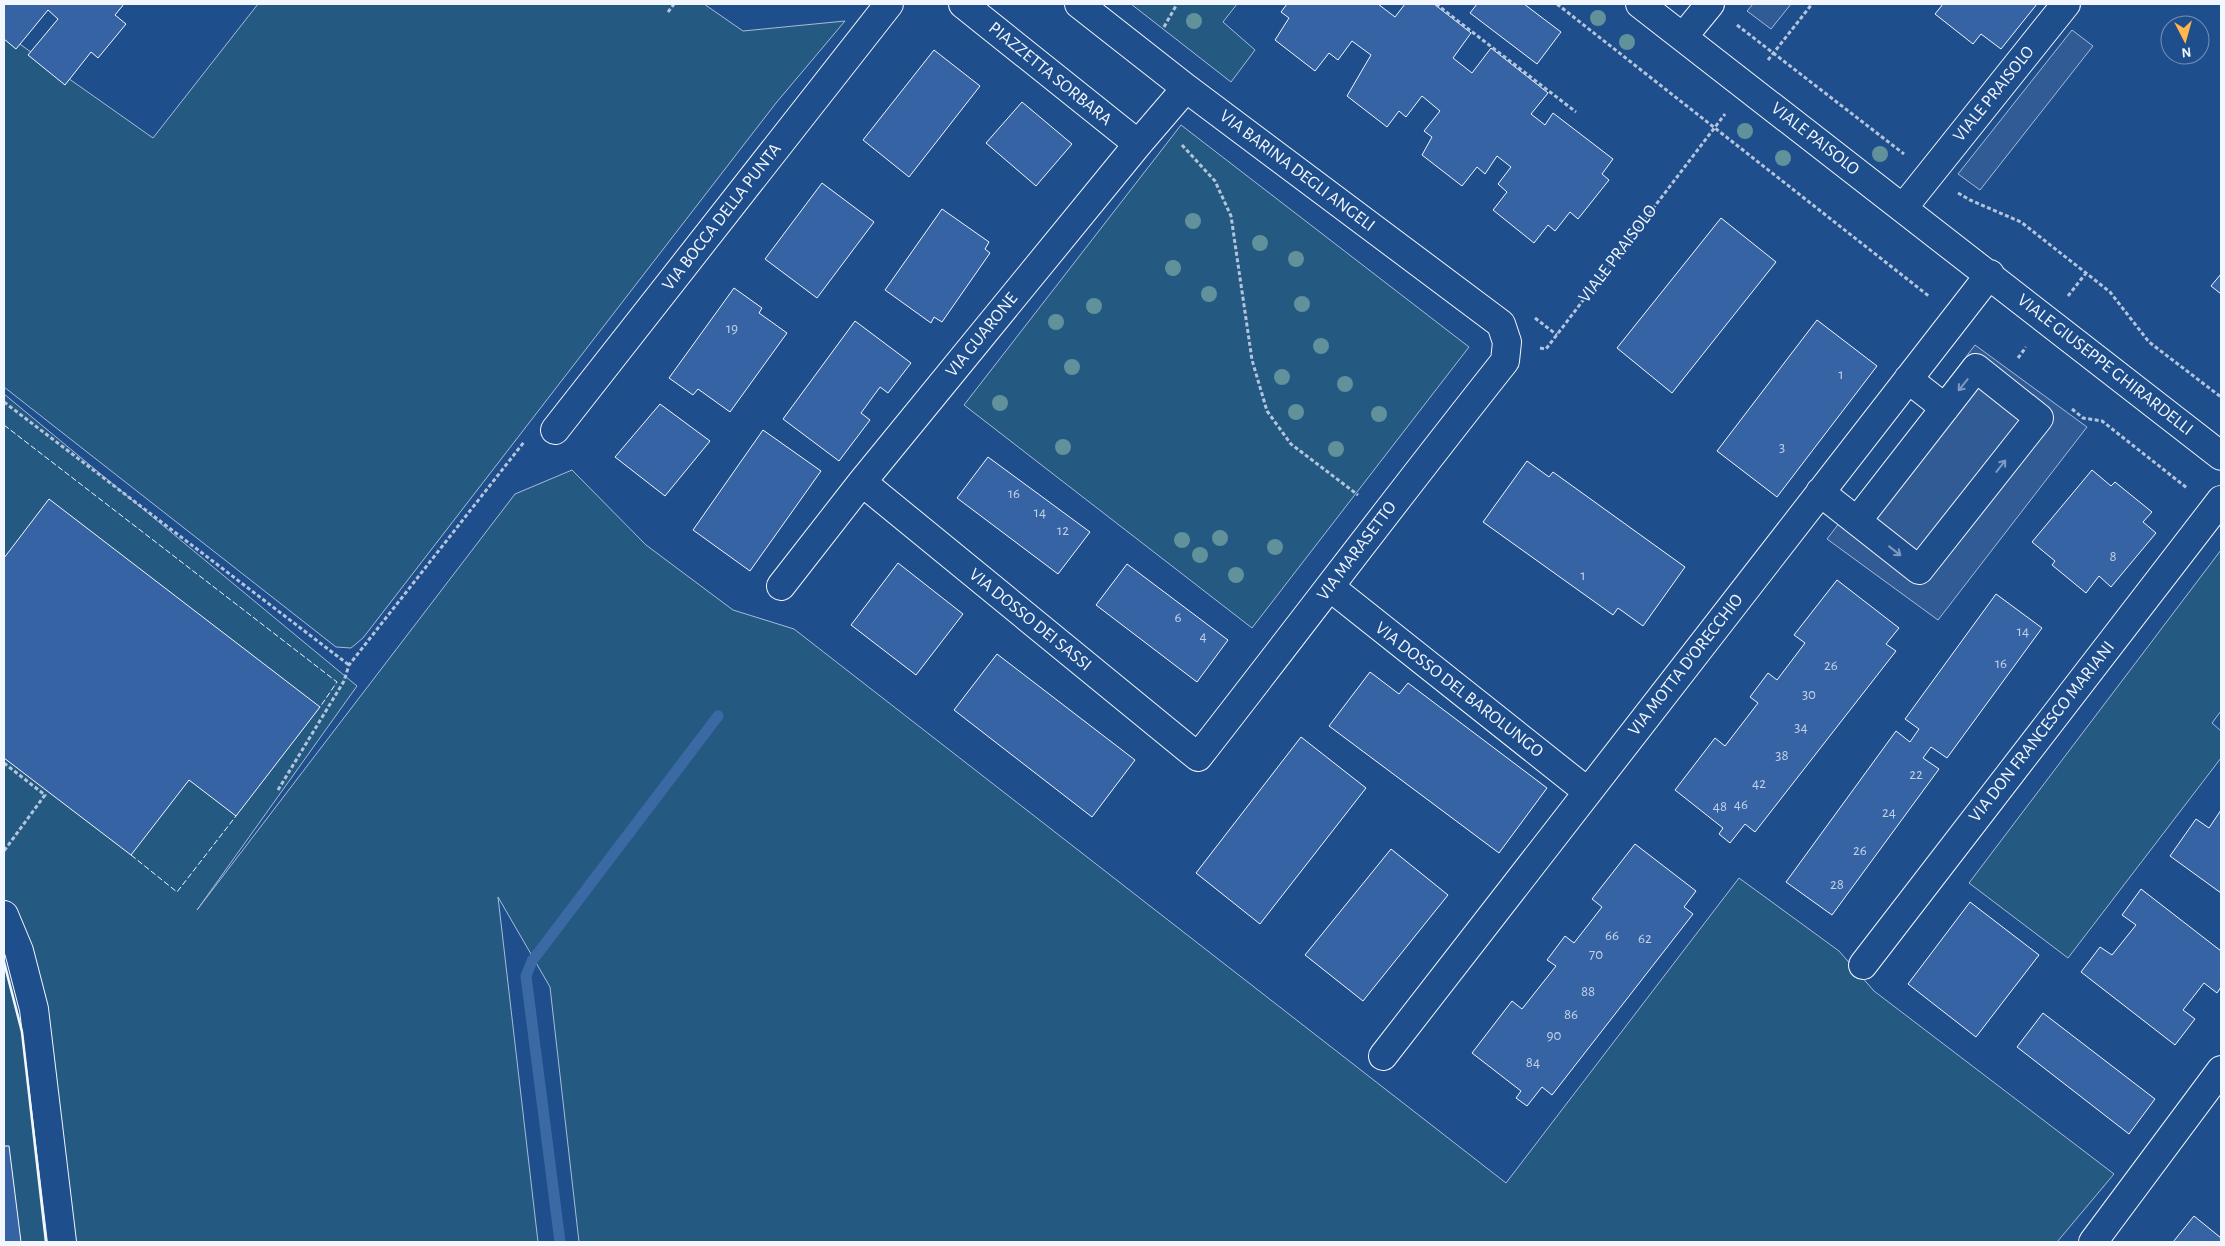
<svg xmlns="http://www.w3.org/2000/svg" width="2225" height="1246" font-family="'Alegreya Sans',sans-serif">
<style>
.green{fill:#245a82;stroke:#a8bbd7}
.parking{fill:#305b95;stroke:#a8bbd7}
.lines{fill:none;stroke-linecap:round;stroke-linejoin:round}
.stream{stroke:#3b69a3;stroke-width:11}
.building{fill:#3563a3;stroke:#f2f6ff}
.minor-casing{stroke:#f2f6ff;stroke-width:30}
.path{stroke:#b3c4dc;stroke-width:3;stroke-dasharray:4 2.5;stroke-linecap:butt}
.minor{stroke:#1f4e8c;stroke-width:28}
.fence{stroke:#f2f6ff;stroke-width:1;stroke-dasharray:6 2.5;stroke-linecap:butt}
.wall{stroke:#f2f6ff;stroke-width:2.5}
.tree{fill:#61919a}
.oneway{stroke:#7e9ac0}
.labels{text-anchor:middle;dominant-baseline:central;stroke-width:4;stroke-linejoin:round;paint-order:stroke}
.number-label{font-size:15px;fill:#c3d1e8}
.street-label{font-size:18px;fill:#f2f6ff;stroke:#1f4e8c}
</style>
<rect width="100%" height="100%" fill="#1f4e8c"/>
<path class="green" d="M258 4H704L743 31 845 21 776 103 363 638 351 648 336 647 4 387V33L153 138Z
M1131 4H1237L1223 22 1255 50 1231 82Z
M1181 125 1469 347 1252 628 964 405Z
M4 394 357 686 197 910 515 494 572 470 646 545 733 610 794 629 1506 1183 1739 878 1839 951 1874 991 2114 1174 2057 1242H579L550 987 498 897 538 1242H4Z
M2221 550V711L2212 723 2221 731V758L2068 958 1969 883Z"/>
<path class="parking" d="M1753 4H1791L1771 29 1747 11Z
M2072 30 2093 46 1980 190 1958 174Z
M1975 345 2087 427 1938 620 1827 539Z"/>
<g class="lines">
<path class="stream" d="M560 1242 526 976 532 961 718 716"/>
</g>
<path class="building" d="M4 4H124L115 15 126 24 98 58 91 52 65 85 28 55 58 19 48 10 16 49 4 39Z
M1287 4H1378L1395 17 1405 4H1434L1471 33 1453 58 1472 73 1491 48 1548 93 1531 114 1545 125 1553 113 1613 159 1602 174 1609 180 1578 219 1570 212 1555 231 1548 225 1534 243 1493 210 1507 192 1498 184 1511 167 1497 156 1485 174 1477 167 1462 186 1422 155 1432 137 1424 131 1440 111 1422 96 1406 117 1399 111 1387 127 1347 96 1371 55 1352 41 1338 60 1329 53 1315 71 1275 40 1289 18 1281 12Z
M1477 4H1524L1561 32 1537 64 1470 13Z
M1943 4H2037L2001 49 1981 34 1973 44 1935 14Z
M934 50 980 86 909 177 863 140Z
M1022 102 1072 144 1036 186 986 143Z
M822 183 874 222 817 298 765 259Z
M942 209 989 242 985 249 990 253 942 322 934 317 931 323 885 290Z
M1721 218 1776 262 1672 393 1617 348Z
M2221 274V294L2211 286Z
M734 288 762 308 759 313 787 333 730 412 698 389 693 395 669 378Z
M1817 320 1877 366 1777 497 1717 451Z
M855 321 911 363 888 393 880 387 861 413 870 420 839 461 783 419Z
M660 404 710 441 665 496 615 457Z
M763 430 821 471 750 571 693 530Z
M988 457 1090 532 1058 574 957 498Z
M1527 461 1549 477 1553 472 1685 567 1643 626 1618 608 1613 615 1483 522Z
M2092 470 2111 486 2115 482 2152 512 2143 522 2156 533 2111 587 2099 576 2086 593 2052 565 2055 561 2032 542Z
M49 499 320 707 236 816 189 780 131 855 4 758V558Z
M898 563 963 614 916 675 851 625Z
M1127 564 1228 640 1197 682 1096 605Z
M1837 580 1899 628 1886 644 1896 651 1755 832 1745 824 1730 843 1719 834 1723 828 1675 790 1715 738 1725 746 1758 703 1750 697 1768 673 1777 680 1805 643 1794 635Z
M1996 594 2042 628 1947 758 1931 747 1923 758 1939 769 1832 915 1786 882 1896 731 1910 742 1919 729 1905 719Z
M997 654 1135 760 1092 817 954 710Z
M1370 672 1399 694 1408 683 1547 788 1499 853 1329 726Z
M1301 737 1366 788 1260 924 1196 873Z
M2221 810V893L2170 856 2196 819 2209 828Z
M1635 844 1696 891 1684 907 1693 914 1552 1095 1542 1087 1527 1106 1516 1098 1521 1091 1472 1053 1512 1001 1522 1009 1556 966 1547 960 1565 936 1574 943 1602 907 1592 899Z
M1391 849 1448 895 1363 1001 1305 955Z
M2141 889 2221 951V987L2217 993 2204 983 2183 1010 2195 1019 2175 1045 2081 972 2100 947 2112 955 2136 925 2122 915Z
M1970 902 2039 955 1976 1037 1908 984Z
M2043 1013 2155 1099 2129 1134 2017 1047Z
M4 1146H9L21 1242H4Z
M2194 1216 2221 1238V1242H2173Z"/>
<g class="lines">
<defs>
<path id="minor" d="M963 4 1138 144
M1640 4 2221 456
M1683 37 1710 4
M1903 208 2066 4
M1908 379 1945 408
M555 430 889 4
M862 482 1198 757C1301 625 1401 492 1505 361L1507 342 1501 324 1186 88 1079 4
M1820 492 1919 570 2039 418 1976 368 1857 521
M781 586 862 482 1138 144 1186 88
M1330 587 1588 792
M4 915 19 951 34 1009 62 1242
M1863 965 2221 500
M1383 1056 1990 274
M2093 1242 2221 1070"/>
</defs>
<use href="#minor" class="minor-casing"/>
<path class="path" d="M1436 4 1576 112
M1557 4 1930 297
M668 12 674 4
M1737 25 1904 154
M1164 27 1177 4
M1768 60 1812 4
M1182 145 1215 181 1231 216 1252 360 1267 411 1291 444 1358 495
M1958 193 1970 200 2021 222 2086 273 2110 292 2149 342 2221 397
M2068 296 2086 273
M1535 318 1557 335
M1540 348 1546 349 1725 114
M2018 358 2026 347
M4 402 349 665
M2072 409 2083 418 2102 421 2187 488
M4 763 45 795 4 851
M278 790 344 681 349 665 524 442"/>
<use href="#minor" class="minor"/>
<path class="fence" d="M4 425 337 682 320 707
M131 855 177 892 236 816"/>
<path class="wall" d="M4 962 22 1032 46 1242"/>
</g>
<g class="tree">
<circle cx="1598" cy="18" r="8"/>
<circle cx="1194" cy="21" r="8"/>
<circle cx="1627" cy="42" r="8"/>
<circle cx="1745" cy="131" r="8"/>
<circle cx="1880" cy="154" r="8"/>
<circle cx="1783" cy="158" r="8"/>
<circle cx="1193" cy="221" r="8"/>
<circle cx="1260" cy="243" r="8"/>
<circle cx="1296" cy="259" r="8"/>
<circle cx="1173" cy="268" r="8"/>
<circle cx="1209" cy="294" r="8"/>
<circle cx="1302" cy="304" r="8"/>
<circle cx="1094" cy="306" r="8"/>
<circle cx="1056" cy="322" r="8"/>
<circle cx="1321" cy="346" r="8"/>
<circle cx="1072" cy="367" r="8"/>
<circle cx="1282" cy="377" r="8"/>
<circle cx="1345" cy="384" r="8"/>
<circle cx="1000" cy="403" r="8"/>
<circle cx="1296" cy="412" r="8"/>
<circle cx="1379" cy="414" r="8"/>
<circle cx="1063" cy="447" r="8"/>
<circle cx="1336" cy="449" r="8"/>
<circle cx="1220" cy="538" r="8"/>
<circle cx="1182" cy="540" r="8"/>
<circle cx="1275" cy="547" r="8"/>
<circle cx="1200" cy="555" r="8"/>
<circle cx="1236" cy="575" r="8"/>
</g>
<defs><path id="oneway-shaft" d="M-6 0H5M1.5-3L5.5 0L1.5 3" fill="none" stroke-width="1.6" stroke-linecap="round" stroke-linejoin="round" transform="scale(1.25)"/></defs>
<g class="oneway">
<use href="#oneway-shaft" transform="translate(1963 385) rotate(129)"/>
<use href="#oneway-shaft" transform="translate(2001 466) rotate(-52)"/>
<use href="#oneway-shaft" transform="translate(1895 551) rotate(38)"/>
</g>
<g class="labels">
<g class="number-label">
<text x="732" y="328">19</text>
<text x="1841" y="374">1</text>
<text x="1782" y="447">3</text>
<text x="1014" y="493">16</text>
<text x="1040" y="512">14</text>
<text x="1063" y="530">12</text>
<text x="2113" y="556">8</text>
<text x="1583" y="575">1</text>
<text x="1178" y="617">6</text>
<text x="2023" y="631">14</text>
<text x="1203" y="636">4</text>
<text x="2001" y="663">16</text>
<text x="1831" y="665">26</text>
<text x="1809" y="694">30</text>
<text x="1801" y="727">34</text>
<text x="1782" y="755">38</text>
<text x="1916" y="774">22</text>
<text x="1759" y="783">42</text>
<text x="1741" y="804">46</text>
<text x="1720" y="806">48</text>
<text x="1889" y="812">24</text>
<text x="1860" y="850">26</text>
<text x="1837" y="884">28</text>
<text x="1612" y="935">66</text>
<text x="1645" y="938">62</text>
<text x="1596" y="954">70</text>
<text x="1588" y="991">88</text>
<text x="1571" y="1014">86</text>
<text x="1554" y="1035">90</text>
<text x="1533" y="1062">84</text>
</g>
<g class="street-label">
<text transform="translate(1050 74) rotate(39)">PIAZZETTA SORBARA</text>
<text transform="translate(1994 94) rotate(-51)">VIALE PRAISOLO</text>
<text transform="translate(1815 139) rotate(38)">VIALE PAISOLO</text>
<text transform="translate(1297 171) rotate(37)">VIA BARINA DEGLI ANGELI</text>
<text transform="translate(722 217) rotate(-52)">VIA BOCCA DELLA PUNTA</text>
<text transform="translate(1618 254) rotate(-53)">VIALE PRAISOLO</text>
<text transform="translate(982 335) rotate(-51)">VIA GUARONE</text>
<text transform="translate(2105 365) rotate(38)">VIALE GIUSEPPE GHIRARDELLI</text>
<text transform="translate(1357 551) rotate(-53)">VIA MARASETTO</text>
<text transform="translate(1030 620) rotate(39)">VIA DOSSO DEI SASSI</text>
<text transform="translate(1686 665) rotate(-52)">VIA MOTTA D'ORECCHIO</text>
<text transform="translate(1459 690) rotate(38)">VIA DOSSO DEL BAROLUNGO</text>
<text transform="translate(2042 732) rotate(-52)">VIA DON FRANCESCO MARIANI</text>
</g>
</g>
<rect width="2225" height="1246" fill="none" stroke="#f2f6ff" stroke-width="10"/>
<g transform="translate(2185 40) rotate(174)"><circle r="24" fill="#1f4e8c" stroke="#7391ba"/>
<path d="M0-4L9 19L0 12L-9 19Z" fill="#ffb74d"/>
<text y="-8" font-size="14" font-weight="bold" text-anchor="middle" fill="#f2f6ff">N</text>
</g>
</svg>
